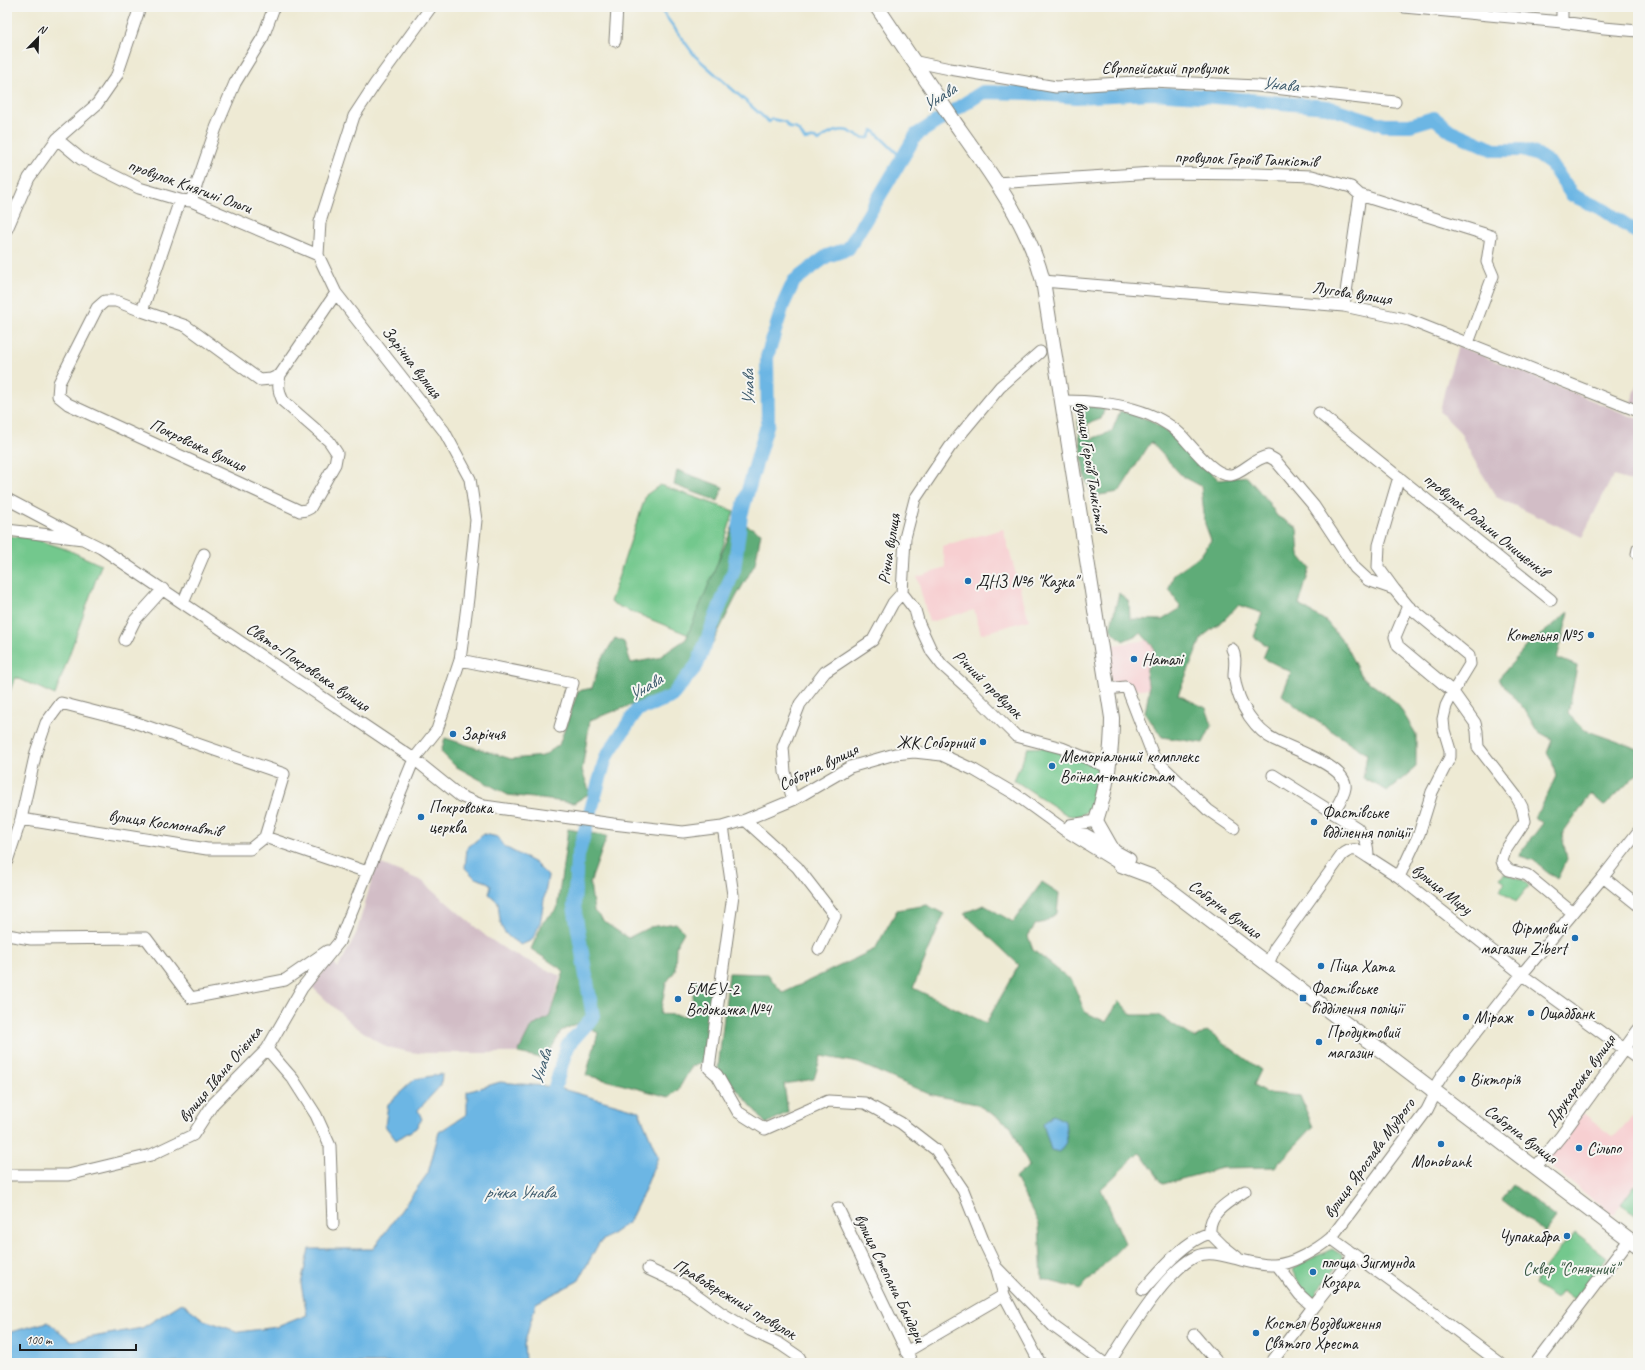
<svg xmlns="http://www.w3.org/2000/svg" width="1645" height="1370" font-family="Caveat,sans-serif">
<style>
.built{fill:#f7cfd1}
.industrial{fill:#d2bdc6}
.green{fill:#73c88d;stroke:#487254}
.forest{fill:#5eac78;stroke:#3d644a}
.water{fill:#6cb6e4;stroke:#446980}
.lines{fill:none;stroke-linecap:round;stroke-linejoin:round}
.stream{stroke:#6cb6e4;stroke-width:2.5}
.river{stroke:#6cb6e4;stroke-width:14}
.minor-casing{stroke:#858378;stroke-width:13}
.major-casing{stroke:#858378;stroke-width:16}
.minor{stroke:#fff;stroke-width:11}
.major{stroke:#fff;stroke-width:14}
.poi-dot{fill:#1f6fb2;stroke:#f6f6f2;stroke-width:1.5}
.labels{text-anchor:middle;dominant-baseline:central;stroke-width:4;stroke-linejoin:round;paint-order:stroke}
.street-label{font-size:17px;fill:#1c1c1c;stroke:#f6f6f2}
.poi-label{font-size:17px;fill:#1c1c1c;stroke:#f6f6f2;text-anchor:start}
.park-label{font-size:17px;fill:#3a5844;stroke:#f6f6f2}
.water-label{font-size:18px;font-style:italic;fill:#3c5a6c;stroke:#f6f6f2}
</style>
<rect width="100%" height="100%" fill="#f6f6f2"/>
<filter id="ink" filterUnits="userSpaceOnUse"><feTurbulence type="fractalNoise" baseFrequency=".025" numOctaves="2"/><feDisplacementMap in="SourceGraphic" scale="8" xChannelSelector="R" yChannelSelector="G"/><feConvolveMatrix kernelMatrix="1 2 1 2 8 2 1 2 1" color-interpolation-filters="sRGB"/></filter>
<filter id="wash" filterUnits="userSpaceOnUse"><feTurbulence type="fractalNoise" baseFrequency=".012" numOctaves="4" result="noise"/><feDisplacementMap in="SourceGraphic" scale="16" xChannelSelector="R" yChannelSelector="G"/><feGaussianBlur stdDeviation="0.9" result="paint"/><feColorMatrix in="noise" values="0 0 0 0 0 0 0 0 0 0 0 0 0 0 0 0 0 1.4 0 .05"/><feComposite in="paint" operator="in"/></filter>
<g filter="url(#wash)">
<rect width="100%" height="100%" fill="#eeead4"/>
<path class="built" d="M1003 529 1029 620 981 634 974 610 929 622 917 577 946 568 942 546Z
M1156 639 1158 688 1112 691 1106 646Z
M1583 1113 1614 1137 1632 1117 1638 1122V1181L1613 1215 1544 1162Z"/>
<path class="industrial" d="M1458 346 1638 419V483L1613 476 1582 537 1496 497 1473 458 1460 432 1440 412 1445 388Z
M1638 384V405L1631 402Z
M377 862 422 881 487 937 508 951 560 976 549 1017 531 1027 518 1053H415L386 1047 353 1025 312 987 332 960 338 968 345 955 356 934Z"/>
<path class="green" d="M660 485 734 511 694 637 620 607 610 602 646 495Z
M7 536 32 538 66 549 101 565 55 695 15 677 7 700Z
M1047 747 1100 767C1096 787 1096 823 1067 815L1014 780 1028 748Z
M1504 873 1523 880 1529 886 1516 902 1500 890 1505 882 1500 878Z
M1635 1185 1638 1187V1216L1621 1204Z
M1575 1233 1607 1257 1574 1300 1562 1291 1556 1299 1535 1285 1538 1276 1564 1243 1569 1241Z
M1332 1249 1342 1255V1265H1338L1317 1290 1318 1294 1313 1297C1303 1291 1292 1280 1294 1268L1302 1263Z"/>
<path class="forest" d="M1076 405 1105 408 1101 419 1087 424 1091 439 1112 431 1120 411 1150 420 1176 438 1219 480 1246 476 1267 500 1277 516 1297 528 1299 555 1310 568 1299 605 1326 621 1344 643 1361 676 1397 703 1416 734V767L1388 791 1363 778 1367 754 1306 714 1282 695 1291 672 1263 658 1268 646 1254 637 1262 613 1238 605 1225 619 1202 637 1178 695 1206 708 1212 725 1203 743 1162 737 1145 713 1149 691 1146 671 1155 649 1141 633 1123 641 1110 629 1119 593 1129 602 1130 619 1162 620 1181 608 1169 589 1174 574 1201 555 1211 540 1205 524 1201 486 1182 476 1151 442 1119 492 1093 496 1084 475Z
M677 470 723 487 718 501 674 485Z
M735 521 748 526 761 533 755 564 736 597 706 656 665 693 590 720 582 770 590 793 574 803 508 795 455 766 441 752 445 738 511 759 543 756 559 745 578 691 592 688 600 662 615 638 624 642 631 663 658 658 686 639Z
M1569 612 1557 658 1577 666 1568 714 1585 730 1638 749V773L1605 806 1591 794 1562 835 1567 859 1557 879 1533 860 1520 856 1521 852 1543 823 1534 817 1540 810 1556 776 1552 761 1547 752 1552 739 1537 731 1525 710 1498 679 1528 645Z
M568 829 607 836 590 883 594 911 607 924 628 938 650 927 676 923 684 932 676 946 675 971 666 983 660 1014 689 1016 696 980 716 982 703 1062 692 1066 678 1090 669 1097 586 1075 598 1033 581 1022 561 1031 546 1059 518 1053 531 1027 549 1017 564 971 531 949 543 922 557 909Z
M1042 882 1059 893 1057 913 1045 922 1036 924 1028 936 1033 950 1072 981 1085 1012 1106 1022 1119 1001 1132 1015H1158L1195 1038 1207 1031 1261 1070 1254 1085 1267 1093 1300 1096 1313 1127 1275 1167 1222 1168 1163 1184 1140 1152 1101 1189 1125 1243 1080 1289 1042 1279 1039 1224 1015 1178 1029 1166 1010 1125 976 1104 929 1094 858 1063 821 1056 814 1079 784 1084 788 1112 766 1124 748 1102 718 1069 729 973 767 974 783 993 875 949 897 910 927 905 944 914 913 988 986 1023 1019 965 964 913 984 905 1013 922Z
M1513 1185 1557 1218 1546 1233 1502 1199Z"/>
<path class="water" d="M484 834 498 837 505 847 535 863 548 876 540 924 532 940 521 945C498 932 501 926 498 902L489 894 491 885 487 882 475 878 465 868 467 848Z
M442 1074 441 1085 418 1110 422 1119 416 1128 396 1140 385 1126 388 1104 415 1079Z
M500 1082 555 1087 639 1111 658 1157 643 1194 629 1222 599 1243 578 1281 536 1303 524 1345 525 1360 522 1363H7V1333L48 1322 71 1341 142 1328 182 1303 204 1320 239 1332 277 1327 307 1315 301 1284 309 1249H373L428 1173 439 1132 467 1114V1092Z
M1053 1115 1065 1121 1067 1141 1059 1152 1051 1150 1043 1124Z"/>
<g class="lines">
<path class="stream" d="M659 7 695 56 769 122 772 119 785 122 790 128H795L800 132 805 140 815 138 819 141C824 135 839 128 848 131 855 134 860 139 869 138L873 130 902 158"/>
<path class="river" d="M548 1105 555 1087 567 1046 593 1017 574 906 577 859 606 757 637 710 671 697 697 665 734 570 741 515 768 422 767 357 783 305 794 281 827 256 848 249 916 135 983 92 1029 93 1076 97 1151 93 1203 96 1327 107 1384 125H1410L1434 118 1451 131 1494 150H1523L1538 155 1551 164 1572 195 1604 210 1638 233"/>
</g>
</g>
<g filter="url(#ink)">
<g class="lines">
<defs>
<path id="minor" d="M1404 7 1562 22 1604 28 1638 31
M1562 7V22
M615 41 617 7
M912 61 950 69 1056 87 1151 81 1257 86 1395 102
M57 139 81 159 139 188 180 200 191 201 318 255
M996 183 1153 173 1257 174 1312 176 1351 187 1360 195 1491 236 1487 262 1493 276 1468 343
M191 201 216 128 235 83 263 37 274 7
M7 229 29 178 57 139 97 104 117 75 140 7
M1043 281 1344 306 1409 320 1638 411
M105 301H116L142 311 186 326 260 380 271 379 280 375C278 385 278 391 283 401L329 441 337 453 335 464 310 508 306 510 300 511 68 404 58 396 59 383 97 308Z
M1344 306 1360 195
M142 311 180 200
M280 375 336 293
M1063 401C1101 401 1151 406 1180 434 1191 445 1214 477 1231 475 1242 474 1254 458 1268 456L1275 460 1314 506 1355 568 1368 580 1394 589 1408 606 1469 656 1470 664 1453 692 1446 706 1443 719 1444 730 1450 750V757L1432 792 1419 834 1399 877
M1319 413 1551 600
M7 499 77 536
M7 530 83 539 101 548 414 759 460 796 484 806 613 824 683 832 722 827 745 820 793 800 850 767 895 754 914 752 942 755 974 770 1015 794 1066 831 1121 865
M1637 554 1638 549
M1394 589 1378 567 1379 545 1399 477
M902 593 915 610 919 624 932 652 942 665 973 693 1016 736 1062 748 1108 767
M183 603 204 554
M1408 606 1395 637 1398 646 1453 692 1475 723 1477 731 1478 747 1516 796 1522 807 1525 821 1505 851 1502 861 1503 864 1509 870 1527 875 1573 913
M125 640 135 620 163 589
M1232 649C1237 658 1234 666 1234 676 1236 690 1241 704 1249 716 1256 726 1264 735 1275 740 1290 748 1349 767 1345 788 1344 796 1337 806 1333 813
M460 660 573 683 560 727
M1108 689 1125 687 1127 688 1154 758 1208 810 1234 828
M1273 775 1357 828C1366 838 1368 845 1368 857L1399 877 1529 980 1638 1059
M793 800 785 772 783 747 800 704 825 672 873 640 893 603 902 593 905 538 915 499 950 447 1000 387 1040 352
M21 819 207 849H250L265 837 367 872
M745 820 797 867 835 916 819 949
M1070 825 1096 821
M722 827 724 833 733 895 709 1068 717 1075 738 1112 765 1129 828 1101 865 1103 901 1123 936 1150 963 1190 983 1240 996 1267 1053 1326 1104 1363
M1076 829 1130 859
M7 861 21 819 36 752 46 723 61 703 131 721 284 774 265 837
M1603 877 1638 905
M7 935 31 939 146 938 191 998 285 980 327 951
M1268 964 1275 948 1342 855C1354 846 1357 850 1368 857
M267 1049 293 1079 316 1115 330 1146 333 1224
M1535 1168 1561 1136 1638 1030
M7 1175H68L151 1155 193 1135 213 1104 267 1049 302 988 339 942 414 759 437 730 460 660 468 598 476 520 470 479 444 431 336 293 318 255 320 222 354 116 375 84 431 7
M838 1208 912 1363
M1210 1233 1222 1245 1237 1257
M1331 1238 1396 1285 1500 1363
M1277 1265 1300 1295 1313 1307 1354 1255
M648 1269 683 1285 720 1312 750 1330 780 1344 799 1357 802 1363
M997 1270 1004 1295 1040 1363
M1143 1290C1161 1270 1184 1241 1210 1233 1208 1212 1230 1201 1245 1191
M1194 1335 1218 1363
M906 1352 1004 1295
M1109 1363C1127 1335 1167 1268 1197 1256 1208 1251 1222 1255 1233 1258 1246 1261 1261 1266 1274 1265 1292 1265 1318 1249 1331 1238L1427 1110 1433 1098V1090L1443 1074 1522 974 1603 877 1638 832
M1271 1363 1313 1307
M1536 1363 1629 1240"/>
<path id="major" d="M877 7C903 46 929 84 955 123 990 172 1028 223 1043 281L1112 718C1112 752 1107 788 1096 821L1121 865 1153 877 1638 1246"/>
</defs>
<use href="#minor" class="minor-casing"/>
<use href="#major" class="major-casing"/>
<use href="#minor" class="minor"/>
<use href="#major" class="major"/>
</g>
</g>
<g class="poi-dot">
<circle cx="968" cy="581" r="4"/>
<circle cx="1591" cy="635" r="4"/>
<circle cx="1134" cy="659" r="4"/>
<circle cx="453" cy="734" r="4"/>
<circle cx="983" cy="742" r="4"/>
<circle cx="1052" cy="766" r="4"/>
<circle cx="421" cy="817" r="4"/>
<circle cx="1314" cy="822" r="4"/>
<circle cx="1575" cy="938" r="4"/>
<circle cx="1321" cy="966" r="4"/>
<rect x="1299" y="994" width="8" height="8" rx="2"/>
<circle cx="678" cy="999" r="4"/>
<circle cx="1531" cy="1013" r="4"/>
<circle cx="1466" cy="1017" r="4"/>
<circle cx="1319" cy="1042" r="4"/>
<circle cx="1462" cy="1079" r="4"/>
<circle cx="1441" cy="1144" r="4"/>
<circle cx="1579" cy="1148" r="4"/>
<circle cx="1567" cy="1236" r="4"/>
<circle cx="1313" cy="1272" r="4"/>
<circle cx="1256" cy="1333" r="4"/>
</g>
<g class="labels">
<g class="street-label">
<text x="1165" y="68">Європейський провулок</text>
<text transform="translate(1246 159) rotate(2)">провулок Героїв Танкістів</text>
<text transform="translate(190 186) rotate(20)">провулок Княгині Ольги</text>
<text transform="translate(1352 293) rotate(9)">Лугова вулиця</text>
<text transform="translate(412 362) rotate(52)">Зарічна вулиця</text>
<text transform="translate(198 445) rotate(25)">Покровська вулиця</text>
<text transform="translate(1091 466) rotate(81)">вулиця Героїв Танкістів</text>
<text transform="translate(1486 525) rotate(39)">провулок Родини Онищенків</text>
<text transform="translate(889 549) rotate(-81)">Річна вулиця</text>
<text transform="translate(308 667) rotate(34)">Свято-Покровська вулиця</text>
<text transform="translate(988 684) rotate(44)">Річний провулок</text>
<text transform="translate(818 767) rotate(-26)">Соборна вулиця</text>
<text transform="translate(165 823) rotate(8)">вулиця Космонавтів</text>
<text transform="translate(1442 889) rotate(38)">вулиця Миру</text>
<text transform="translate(1225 909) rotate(37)">Соборна вулиця</text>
<text transform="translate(220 1074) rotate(-50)">вулиця Івана Огієнка</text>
<text transform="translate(1580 1080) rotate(-54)">Друкарська вулиця</text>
<text transform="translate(1521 1134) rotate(37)">Соборна вулиця</text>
<text transform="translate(1369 1158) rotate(-54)">вулиця Ярослава Мудрого</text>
<text transform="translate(890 1278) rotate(64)">вулиця Степана Бандери</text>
<text transform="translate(735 1299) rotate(31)">Правобережний провулок</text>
</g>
<g class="poi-label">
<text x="976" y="581">ДНЗ №6 "Казка"</text>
<text x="1583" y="635" text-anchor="end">Котельня №5</text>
<text x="1142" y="659">Наталі</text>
<text x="461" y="734">Заріччя</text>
<text x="975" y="742" text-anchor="end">ЖК Соборний</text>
<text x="1060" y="756">Меморіальний комплекс<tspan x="1060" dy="20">Воїнам-танкістам</tspan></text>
<text x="429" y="807">Покровська<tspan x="429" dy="20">церква</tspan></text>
<text x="1322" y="812">Фастівське<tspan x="1322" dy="20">вдділення поліції</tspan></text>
<text x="1567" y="928" text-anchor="end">Фірмовий<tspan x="1567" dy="20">магазин Zibert</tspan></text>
<text x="1329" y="966">Піца Хата</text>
<text x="1311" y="988">Фастівське<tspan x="1311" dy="20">відділення поліції</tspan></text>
<text x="686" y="989">БМЕУ-2<tspan x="686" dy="20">Водокачка №4</tspan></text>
<text x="1539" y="1013">Ощадбанк</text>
<text x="1474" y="1017">Міраж</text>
<text x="1327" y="1032">Продуктовий<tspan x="1327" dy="20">магазин</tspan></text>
<text x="1470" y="1079">Вікторія</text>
<text x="1587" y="1148">Сільпо</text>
<text x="1441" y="1161" text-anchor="middle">Monobank</text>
<text x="1559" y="1236" text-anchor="end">Чупакабра</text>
<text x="1321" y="1262">площа Зигмунда<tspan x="1321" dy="20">Козара</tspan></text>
<text x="1264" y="1323">Костел Воздвиження<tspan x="1264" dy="20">Святого Хреста</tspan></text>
</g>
<g class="park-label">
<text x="1571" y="1268">Сквер "Сонячний"</text>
</g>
<g class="water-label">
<text transform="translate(1280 84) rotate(5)">Унава</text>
<text transform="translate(939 97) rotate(-33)">Унава</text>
<text transform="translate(748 388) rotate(-91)">Унава</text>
<text transform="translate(645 687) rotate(-31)">Унава</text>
<text transform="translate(541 1067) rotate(-73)">Унава</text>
<text x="520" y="1192">річка Унава</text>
</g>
</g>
<rect width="1645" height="1370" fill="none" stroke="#f6f6f2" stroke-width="24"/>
<g transform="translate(38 38) rotate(23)" stroke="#f6f6f2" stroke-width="3" paint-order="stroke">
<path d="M0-3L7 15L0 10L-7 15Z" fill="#1c1c1c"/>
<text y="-6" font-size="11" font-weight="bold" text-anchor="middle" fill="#1c1c1c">N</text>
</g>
<path d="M20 1344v6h116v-6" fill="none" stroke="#1c1c1c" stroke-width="2"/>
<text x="26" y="1344" font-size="12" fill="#1c1c1c" stroke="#f6f6f2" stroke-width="3" paint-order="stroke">100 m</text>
</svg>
